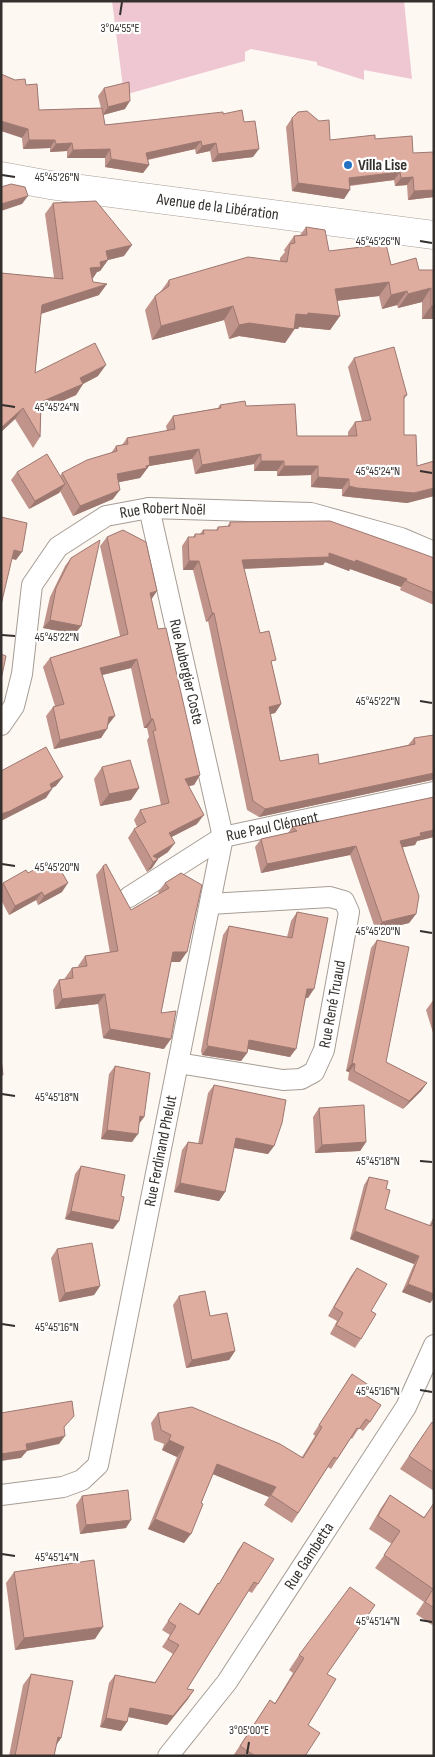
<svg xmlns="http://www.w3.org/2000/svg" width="435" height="1757" font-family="'Sofia Sans Condensed',sans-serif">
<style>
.green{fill:#eec7d3}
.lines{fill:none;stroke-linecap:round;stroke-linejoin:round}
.minor-casing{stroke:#a69d95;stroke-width:22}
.primary-casing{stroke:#a69d95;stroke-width:29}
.minor{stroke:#fff;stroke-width:20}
.primary{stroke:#fff;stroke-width:28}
.wall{fill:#c0948a}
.shaded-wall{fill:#9c7870}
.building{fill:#dfaca0;stroke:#9c7870}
.ticks{fill:none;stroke:#34302d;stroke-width:2}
.poi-dot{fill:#2571c1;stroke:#fff;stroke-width:2}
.labels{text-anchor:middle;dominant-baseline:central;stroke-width:4.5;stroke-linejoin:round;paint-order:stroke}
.poi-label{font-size:16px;font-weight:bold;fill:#34302d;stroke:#fff;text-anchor:start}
.street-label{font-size:16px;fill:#34302d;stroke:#fff}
.ticks-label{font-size:12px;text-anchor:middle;fill:#34302d;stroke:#fff;stroke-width:4.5;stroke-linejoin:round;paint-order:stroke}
</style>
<rect width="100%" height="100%" fill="#fef8f3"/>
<path class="green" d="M112 1H404L412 79 364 70V80L317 65V62L251 49 245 52V61L124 95Z"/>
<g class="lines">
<defs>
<g id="minor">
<path id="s1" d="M1 725 14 706 22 674 32 585 58 547 106 516 149 508 311 513 401 538 434 552"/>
<path id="s2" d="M129 897 223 837 434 792"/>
<path id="s3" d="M178 1063 283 1080 301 1079 314 1072 324 1050 349 912 344 901 330 897 210 904"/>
<path id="s4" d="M1 1495 63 1487 82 1480 98 1465 223 837 149 508"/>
<path id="s5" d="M168 1756 227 1682 406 1407 434 1345"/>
</g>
<g id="primary">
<path id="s6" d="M1 176 50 185 434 235"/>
</g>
</defs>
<use href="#minor" class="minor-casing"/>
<use href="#primary" class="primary-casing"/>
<use href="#minor" class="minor"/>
<use href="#primary" class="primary"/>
</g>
<path class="wall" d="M26 85 39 110 101 108 98 96 104 88 125 109 103 115 105 125 223 114 244 122 253 157 212 162 210 151 196 154 195 149 148 160 149 165 143 173 105 167V158H67V151L50 152V148L23 149 22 138Z
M292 118 330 140 375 139 413 153 434 197 408 200 407 185 395 186 394 180 350 186 344 199 292 191 286 127Z
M53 203 124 256 108 260 100 271 97 272 93 278H92L93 282 99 295 41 314 35 373 98 376 83 384 76 395 41 410 40 437 33 448 15 419 1 432V273L54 278 45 214Z
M306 227 329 251 391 265 419 270H434V319H422V302L398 308 397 305 382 309 379 296 337 301 340 316 330 330 299 327 298 329H295L285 343 239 336 229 339 224 320 152 340 145 310 155 296 161 291 169 280 280 261V258L285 252 284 250 294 236 300 235Z
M354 358 407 395 404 399V435L417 466 434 461V496L407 503 350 497 342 496V489L311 487V475L277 476V471H254V464L195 474 192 459 149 466 140 478 119 482 113 499 73 516 60 491 59 493 29 509 11 480 17 472 60 476 62 473 111 453 116 446 122 445 127 438 167 431 166 426 173 416 218 408 220 405 246 406 297 436H348V432L355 422 362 421 348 367Z
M230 522 434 558V605L400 590 401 587 350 569 349 571 325 562 323 565 244 569 260 633 272 665 281 704 275 713 270 714 280 761 319 764 408 745 414 738 432 780 259 817 247 810 208 621 206 622 193 570H183L182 546 188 537H193L195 534H200L203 530H216L218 527H227Z
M107 537 151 599 158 629 200 775 194 785 189 786 197 824 171 837 168 852 157 859H158L152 868 147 872 128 838 134 829 137 827 134 820 140 810 161 805 147 740 149 737 147 728H144L131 668 102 675 108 725 101 738 54 749 46 716 53 707 55 706 43 667 50 658 120 636 100 546Z
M71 558 81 626 75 634 43 628 50 597 65 566Z
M102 767 139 788 131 800 100 806 94 779Z
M434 797V837L417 841 415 845 403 847 416 914 409 923 376 931 350 855 261 873 255 847 261 839 288 833 292 827Z
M103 866 131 910 159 894 158 892 165 883 181 873 180 962H171L161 1013 164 1049 103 1038 98 1004 55 1009 53 990 59 980 65 979V978L72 968 79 967 78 966 85 956 110 953 96 875Z
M41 870 62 892 38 905 36 900 9 915 1 900V885L3 883 28 873Z
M297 912 308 998H306L290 1057 248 1049 247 1053 241 1061 202 1055 201 1051 223 935 229 926 287 937 291 921Z
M377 940 386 1062 427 1083 421 1091 403 1109 348 1080 349 1072 346 1071 371 948Z
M434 999V1036L426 1010Z
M115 1066 144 1117 139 1124 132 1142 101 1139 109 1074Z
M214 1085 274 1146 268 1154 234 1148 225 1192 219 1201 174 1192 182 1150 188 1142 198 1144 208 1093Z
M319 1108 366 1142 360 1151 315 1153 313 1117Z
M81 1166 121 1196 119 1221 113 1229 65 1219 75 1174Z
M369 1177 386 1189 385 1209 429 1226 434 1216V1298L430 1303 402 1292 414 1264 350 1239 364 1185Z
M57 1249 100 1286 94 1295 59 1302 51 1258Z
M357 1268 361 1339 355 1348 330 1334 337 1321 328 1316 351 1276Z
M179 1296 210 1316 235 1351 229 1360 186 1368 173 1305Z
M352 1374 365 1395 370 1422 363 1431 359 1428 352 1439 351 1438 331 1469 328 1467 292 1523 264 1505 269 1497 213 1474 184 1543 148 1529 177 1457 162 1450 164 1444 154 1440 151 1423 158 1413 302 1457 315 1436 313 1434Z
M434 1424V1491L400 1469 423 1435Z
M390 1495 424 1517 434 1503V1623L432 1625 416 1614 424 1602 375 1568 392 1544 369 1529 381 1508Z
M82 1496 126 1528 80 1534 76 1505Z
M244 1542 258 1584 252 1593 248 1591 187 1689 188 1699 167 1725 128 1717 127 1722 121 1731 100 1727 109 1683 115 1675 155 1682 173 1654 162 1647 170 1635 162 1630 180 1603 198 1614 212 1592 218 1583 219 1584 238 1550Z
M14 1572 95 1639 15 1650 6 1583Z
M299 1655 327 1674 308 1725 305 1756H233L270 1700 275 1703 293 1673 289 1670Z
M31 1674 61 1738 56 1745 54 1756H9L23 1685Z"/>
<path class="shaded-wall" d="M130 101 125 109 103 115 108 107Z
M1 121 28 129 22 138 1 131Z
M29 140H55L50 148 23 149Z
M201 141 195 149 140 161 146 153Z
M72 143 67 151 50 152 56 144Z
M216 143 210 151 196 154 202 146Z
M110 149 105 158H67L73 150Z
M259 149 253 157 212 162 218 154Z
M111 159 149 165 143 173 105 167Z
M400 172 394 180 343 186 349 178Z
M413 177 407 185 395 186 401 178Z
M298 183 350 190 344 199 292 191Z
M434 190V197L408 200 414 191Z
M28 196 22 204 1 211V204Z
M132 245 124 256 104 261 108 260 100 271 97 272 93 278 82 279 90 268 106 251Z
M389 282 379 296 325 302 335 289Z
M107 284 99 295 34 316 42 305Z
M431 288 422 302 398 308 408 294Z
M407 291 397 305 382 309 391 295Z
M233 306 224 320 152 340 161 326Z
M431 306H434V319H422Z
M308 313 340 316 330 330 299 327 298 329 287 328 296 314Z
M249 323 294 329 285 343 239 336 229 339 239 325Z
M106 365 98 376 77 387 83 384 76 395 33 414 41 402 80 378Z
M23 408 15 419 1 432V428Z
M199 449 192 459 149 466 140 478 110 484 117 474 149 457Z
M261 454 254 464 195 474 202 465Z
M261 461H284L277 471H254Z
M284 466H318L311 475 277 476Z
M318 477 349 479 342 489 311 487Z
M65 484 59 493 29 509 35 501Z
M349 486 434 488V496L407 503 350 497 342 496Z
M120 490 113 499 73 516 80 506Z
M14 550 22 552 16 560 8 558Z
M329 553 356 560 407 579 401 587 350 569 349 571 325 562 323 565 236 569 242 560Z
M189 561H199L193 570H183Z
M157 591 151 600 150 593Z
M212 613H214L208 621 206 622Z
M50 620 81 626 75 634 43 628Z
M137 659 131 668 94 677 100 668Z
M281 704 275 713 263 716 269 707Z
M115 716 108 725 102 727 109 717Z
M151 719H153L147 728H144Z
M107 729 101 738 54 749 60 740Z
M434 773V781L432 780 259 817 265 809Z
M200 775 194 785 179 788 185 779Z
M63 777 56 786 43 793 50 784Z
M139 788 131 800 100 806 109 794Z
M52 789 46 798 1 821V814Z
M204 815 197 824 162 842 169 833Z
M434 830V837L417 841 415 845 394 849 400 841 420 833Z
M175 843 168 852 153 862V856Z
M356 846 350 855 261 873 267 864Z
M158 859 152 868 147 872 153 862Z
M68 883 62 892 38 905 44 896Z
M42 892 36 900 9 915 15 906Z
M416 914 409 923 376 931 382 922Z
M173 952H187L180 962H166Z
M307 989H314L308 998 302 997Z
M105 994 98 1004 55 1009 62 999Z
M110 1029 171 1039 164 1049 103 1038Z
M249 1040 296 1049 290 1057 243 1048Z
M208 1046 247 1053 241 1061 202 1055Z
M352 1063 355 1064 349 1072 346 1071Z
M427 1083 421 1091 403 1109 409 1101Z
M140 1116 144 1117 138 1125Z
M107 1130 138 1134 132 1142 101 1139Z
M236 1138 274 1146 268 1154 230 1147Z
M366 1142 360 1151 315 1153 322 1145Z
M180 1183 225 1192 219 1201 174 1192Z
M71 1211 119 1221 113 1229 65 1219Z
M355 1231 419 1256 414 1264 350 1239Z
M408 1284 434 1294V1298L430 1303 402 1292Z
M100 1286 94 1295 59 1302 65 1293Z
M235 1351 229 1360 186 1368 192 1360Z
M65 1436 59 1444 27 1451 21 1458 1 1461V1454L26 1444Z
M169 1440 184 1447 177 1457 162 1450Z
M217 1464 276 1487 269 1497 210 1473Z
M155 1519 191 1534 184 1543 148 1529Z
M131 1520 126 1528 80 1534 86 1525Z
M103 1627 95 1639 15 1650 24 1638Z
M194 1690 188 1699 167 1725 124 1716 130 1708Z
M106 1718 127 1722 121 1731 100 1727Z
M58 1737 61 1738 53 1750Z"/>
<path class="building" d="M1 74 15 80 25 79 26 85 37 84 39 110 102 108 105 125 223 112V114L242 110 244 122 255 121 259 149 218 154 216 143 202 146 201 141 146 153 149 165 111 159 110 149 73 150 72 143 56 144 55 140H29L28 129 1 121Z
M129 82 130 101 108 107 104 88Z
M307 111 319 121 329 120 330 140 375 135V139L412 136 413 153 434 152V190L414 191 413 177 401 178 400 172 349 178 350 190 298 183 292 118 298 112Z
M11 184 25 187 28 196 1 204V187Z
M96 201 132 245 106 251 108 260 100 262 101 267 90 268 93 282 107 284 42 305 35 373 95 343 106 365 80 378 83 384 41 402 40 437 23 408 1 428V273L63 279 53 203Z
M306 227 325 230 329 251 386 244 391 265 416 258 419 270H434V306H431V288L408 294 407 291 391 295 389 282 335 289 340 316 308 313 307 315 296 314 294 329 249 323 239 325 233 306 161 326 155 296 169 286V280L248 257 287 262 290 244 295 243 294 236 307 235Z
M394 347 407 395 404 396V435H416L417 466 434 461V488L414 493 357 488 349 486V479L318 477V466H284V461H261V454L202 465 199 449 149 457 150 465 146 466 147 468 117 474 120 490 80 506 62 473 87 460 117 451 116 446 128 444 127 438 175 429 173 416 221 408 220 405 245 401 246 406 295 404 297 436H357L355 422 371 420 354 358Z
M47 454 65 484 35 501 17 472Z
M1 517 27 523 22 552 14 550 1 605Z
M330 521 418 552 434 558V593L406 581 407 579 356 560 355 562 329 553V557L242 560 260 633 269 631 276 660 271 661 281 704 269 707 280 761 318 754 319 764 415 744 414 738 434 735V773L265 809 253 801 214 613H212L199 561H189L188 537H195V534H204L203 530H218V527L230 526V522Z
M123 530 146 542 157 591 150 593 158 629 166 628 200 775 185 779 204 815 169 833 175 843 153 856 158 859 153 862 134 829 146 822 140 810 169 803 153 731 156 730 153 719H151L137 659 100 668 115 716 109 717 107 729 60 740 53 707 64 704 50 658 128 634 107 537Z
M100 540 81 626 50 620 56 588 71 558Z
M1 654 6 656 1 680Z
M46 747 63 777 50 784 52 789 10 811 1 814V771Z
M130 760 139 788 109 794 102 767Z
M434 797V830L420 833 421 836 400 841 419 896 416 914 382 922 356 846 267 864 261 839 297 831 292 827Z
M56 862 68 883 44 896 42 892 15 906 3 883 26 870 28 873 39 867 41 870Z
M106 864 131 910 169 888 165 883 181 873 202 885 187 952H173L161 1013 176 1011 171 1039 110 1029 105 994 62 999 59 980 73 978 72 968 87 966 85 956 118 951 103 866Z
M297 912 328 918 314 989H307L296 1049 249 1040 247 1053 208 1046 207 1043 229 926 292 938Z
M377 940 409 947 386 1062 427 1083 409 1101 354 1071 355 1064 352 1063Z
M1 1059 3 1075H1Z
M115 1066 150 1073 144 1117 140 1116 138 1134 107 1130Z
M214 1085 286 1100 282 1123 274 1146 236 1138 225 1192 180 1183 188 1142 202 1144Z
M364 1105 366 1142 322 1145 319 1108Z
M81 1166 125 1175 121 1196 124 1197 119 1221 71 1211Z
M369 1177 388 1181 386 1189 390 1190 385 1209 431 1226 434 1221V1294L408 1284 419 1256 355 1231Z
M92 1243 100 1286 65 1293 57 1249Z
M357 1268 387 1284 371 1311 376 1314 361 1339 336 1325 343 1313 334 1307Z
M205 1291 210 1316 227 1313 235 1351 192 1360 179 1296Z
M352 1374 370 1386 365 1395 381 1405 370 1422 366 1419 359 1429 357 1428 337 1459 334 1457 298 1513 271 1495 276 1487 217 1464 201 1503 203 1504 191 1534 155 1519 184 1447 169 1440 171 1435 161 1430 158 1413 192 1407 280 1444 303 1458 322 1427 319 1425Z
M72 1401 74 1416 64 1427 65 1436 26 1444 27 1450 1 1454V1413Z
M432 1422 434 1424V1473L409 1456Z
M128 1490 131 1520 86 1525 82 1496Z
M390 1495 424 1518 434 1503V1608L425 1602 433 1589 384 1555 400 1531 378 1516Z
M244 1542 274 1559 258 1584 254 1582 187 1689 194 1690 173 1716 130 1708 127 1722 106 1718 115 1675 155 1683 179 1645 168 1639 176 1626 168 1621 180 1603 199 1615 218 1583 219 1584Z
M94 1560 103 1627 24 1638 14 1572Z
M350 1587 375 1605 327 1674 336 1679 308 1725 320 1733 305 1756H255L240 1746 270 1700 275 1704 304 1658 299 1655Z
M31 1674 73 1681 61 1738 58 1737 54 1756H15Z"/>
<path class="ticks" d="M120 15 122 2M2 175 15 177M420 241 432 243M2 405 15 407M420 471 432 473M2 635 15 636M420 701 432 703M2 864 15 866M420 931 432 933M2 1094 15 1096M420 1161 432 1162M2 1324 15 1326M420 1390 432 1392M2 1554 15 1556M420 1620 432 1622M247 1754 249 1742"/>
<circle class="poi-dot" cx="348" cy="165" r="5"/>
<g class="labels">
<g class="poi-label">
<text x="358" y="165">Villa Lise</text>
</g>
<g class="street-label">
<text stroke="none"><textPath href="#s6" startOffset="219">Avenue de la Libération</textPath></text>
<text stroke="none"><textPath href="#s1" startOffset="306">Rue Robert Noël</textPath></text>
<text transform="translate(186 672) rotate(77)">Rue Aubergier Coste</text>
<text stroke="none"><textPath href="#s2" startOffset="162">Rue Paul Clément</textPath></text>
<text stroke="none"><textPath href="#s3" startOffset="210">Rue René Truaud</textPath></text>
<text stroke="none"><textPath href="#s4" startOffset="425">Rue Ferdinand Phelut</textPath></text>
<text stroke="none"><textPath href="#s5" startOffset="245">Rue Gambetta</textPath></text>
</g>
</g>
<g class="ticks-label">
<text x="120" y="32">3°04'55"E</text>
<text x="57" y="181">45°45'26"N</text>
<text x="378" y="245">45°45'26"N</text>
<text x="57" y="411">45°45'24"N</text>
<text x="378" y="475">45°45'24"N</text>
<text x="57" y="641">45°45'22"N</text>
<text x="378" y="705">45°45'22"N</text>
<text x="57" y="871">45°45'20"N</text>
<text x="378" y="935">45°45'20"N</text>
<text x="57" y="1101">45°45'18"N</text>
<text x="378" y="1165">45°45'18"N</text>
<text x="57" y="1331">45°45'16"N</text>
<text x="378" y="1395">45°45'16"N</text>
<text x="57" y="1561">45°45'14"N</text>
<text x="378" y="1625">45°45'14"N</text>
<text x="249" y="1734">3°05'00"E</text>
</g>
<rect width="435" height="1757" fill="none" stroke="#34302d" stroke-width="5"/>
</svg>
